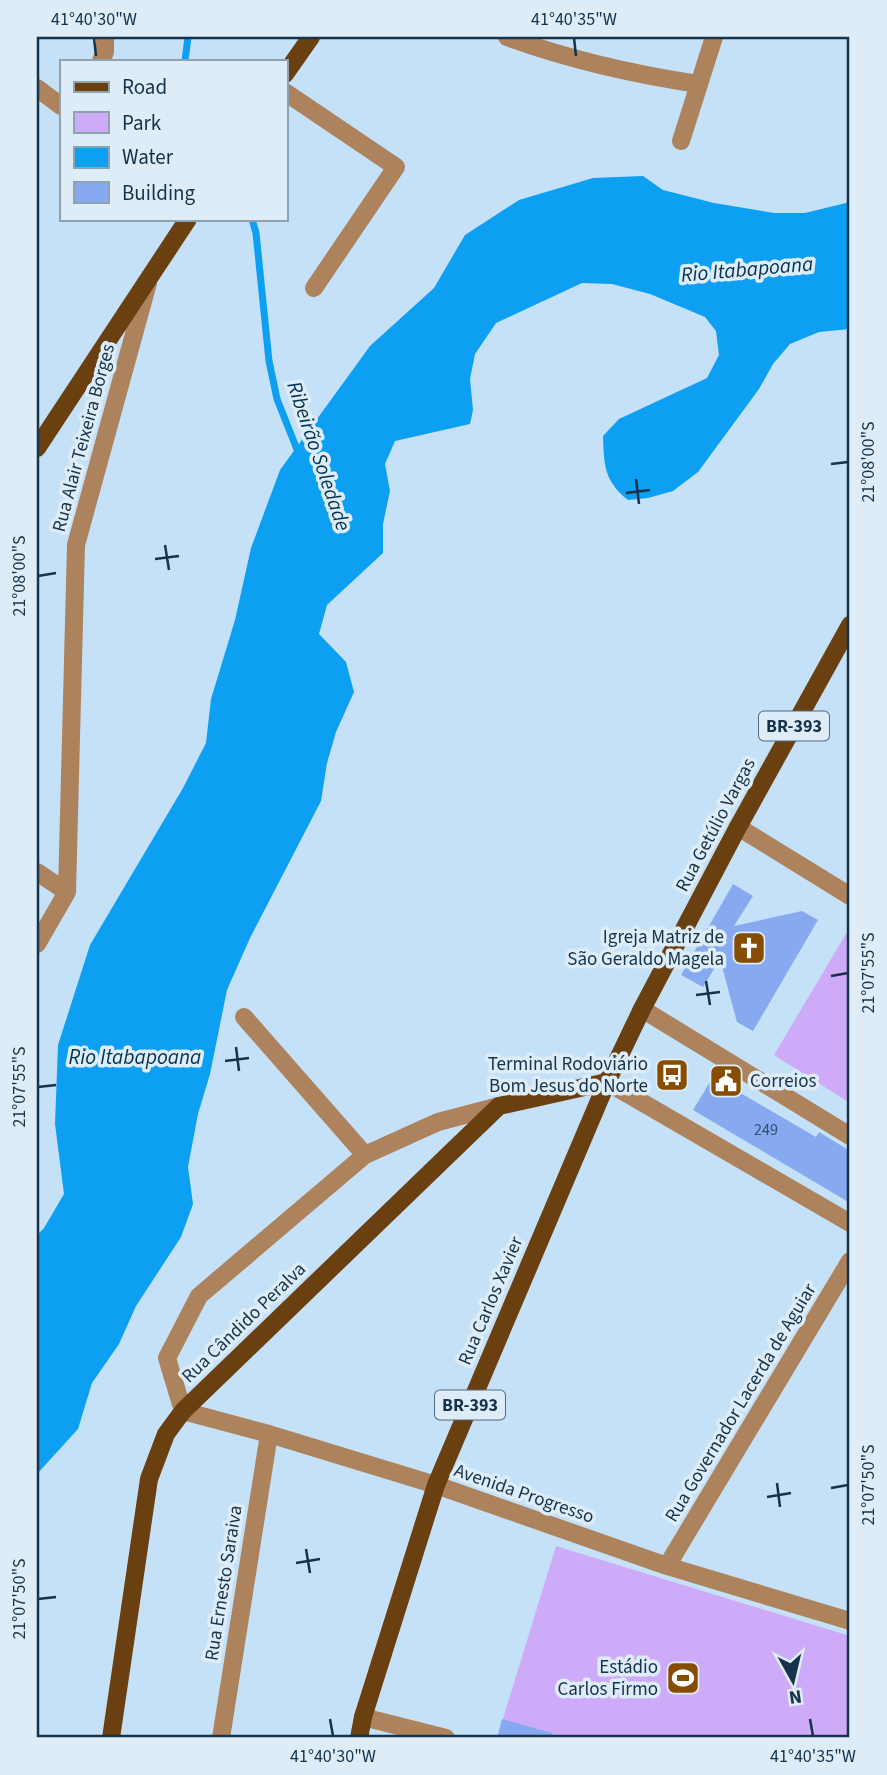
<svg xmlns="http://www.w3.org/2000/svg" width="887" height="1775" font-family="'Source Sans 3',sans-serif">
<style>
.green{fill:#cdabf9}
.water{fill:#0d9ff2}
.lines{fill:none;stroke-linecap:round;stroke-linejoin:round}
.stream{stroke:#0d9ff2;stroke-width:7}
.building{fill:#86a9ef}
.minor{stroke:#ac835c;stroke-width:18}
.major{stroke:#6a4011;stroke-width:18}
.ticks{fill:none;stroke:#15334a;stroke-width:2.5}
.labels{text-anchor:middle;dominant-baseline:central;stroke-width:7;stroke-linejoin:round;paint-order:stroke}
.number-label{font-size:16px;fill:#315073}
.shield{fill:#deecf8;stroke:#516a7e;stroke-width:2}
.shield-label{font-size:18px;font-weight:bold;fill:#15334a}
.street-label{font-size:19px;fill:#15334a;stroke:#deecf8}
.poi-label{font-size:19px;fill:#15334a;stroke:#deecf8;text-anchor:end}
.water-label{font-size:21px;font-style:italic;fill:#003354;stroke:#deecf8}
.neatline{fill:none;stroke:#15334a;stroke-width:2.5}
.ticks-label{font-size:18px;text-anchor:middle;fill:#15334a}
</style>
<rect width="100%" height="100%" fill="#c5e1f8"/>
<path class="green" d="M850 927V1103L774 1055Z
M556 1546 850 1636V1738H508L498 1735Z"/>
<path class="water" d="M643 176 663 190 714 203 774 213H805L850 202V329L819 332 790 344 773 364 759 389 698 472 673 491 648 498 628 500C604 481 604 465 603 436L619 419 707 378 719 355 716 331 705 317 650 294 612 284 582 283 496 323 475 354 470 379 473 410 470 424 395 441 385 464 390 491 383 524V553L327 605 319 634 346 662 354 692 336 732 327 763 321 801 250 938 227 990 210 1074 198 1114 188 1167 193 1204 181 1237 136 1306 119 1344 92 1383 78 1429 37 1474V1235L44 1228 64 1194 55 1124 58 1045 90 945 183 788 206 743 211 699 235 620 251 548 280 470 370 346 434 288 465 235 519 200 593 178Z"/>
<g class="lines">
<path class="stream" d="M185 61 188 37
M252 219 256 233 269 361 277 399 300 457"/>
</g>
<path class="building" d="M733 884 753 896 734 926 802 911 818 920 753 1031 737 1022 720 959 703 987 681 975Z
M713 1077 816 1137 819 1132 850 1151V1203L693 1110Z
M502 1719 552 1733 551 1738H508L498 1735Z"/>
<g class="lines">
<path class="minor" d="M507 37C570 60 632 74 698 84
M101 61 105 52V37
M37 88 61 106
M285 92 396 167 314 288
M681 141 714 37
M738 827 850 896
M37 872 67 892
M37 944 67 892 76 545 148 283
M642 1009 850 1136
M244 1017 365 1155
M607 1082 850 1223
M499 1106 438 1122 365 1155 199 1296 167 1358 183 1411 269 1434 436 1485 667 1566 850 1621
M667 1566 850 1261
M363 1717 446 1738
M221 1738 269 1434"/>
<path class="major" d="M285 74 311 37
M37 448 188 219
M111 1738 149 1479 166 1434 183 1411 499 1106 607 1082
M359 1738 363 1717 436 1485 607 1082 642 1009 738 827 850 625"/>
</g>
<path class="ticks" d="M94 38 96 56M574 38 576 56M831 464 848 462M636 479 639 504M626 493 650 490M165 545 169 570M155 559 179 556M38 576 56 573M831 976 848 973M706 981 710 1005M696 995 720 992M236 1047 239 1071M225 1061 249 1058M38 1087 56 1085M777 1483 780 1507M831 1488 848 1485M767 1497 791 1493M306 1549 310 1573M296 1563 320 1559M38 1599 56 1597M330 1719 333 1736M810 1719 813 1736"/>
<defs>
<symbol id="church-square" viewBox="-11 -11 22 22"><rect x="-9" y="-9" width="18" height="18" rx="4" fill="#864d01" stroke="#deecf8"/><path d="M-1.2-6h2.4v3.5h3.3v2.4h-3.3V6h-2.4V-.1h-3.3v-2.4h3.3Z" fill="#fff"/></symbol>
<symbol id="bus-square" viewBox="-11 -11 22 22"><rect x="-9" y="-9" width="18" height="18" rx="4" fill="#864d01" stroke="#deecf8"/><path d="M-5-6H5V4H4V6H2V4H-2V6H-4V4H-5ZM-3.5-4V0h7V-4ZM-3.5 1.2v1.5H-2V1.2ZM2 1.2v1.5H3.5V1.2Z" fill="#fff"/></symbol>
<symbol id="civic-square" viewBox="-11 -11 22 22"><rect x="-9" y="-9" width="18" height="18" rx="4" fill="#864d01" stroke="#deecf8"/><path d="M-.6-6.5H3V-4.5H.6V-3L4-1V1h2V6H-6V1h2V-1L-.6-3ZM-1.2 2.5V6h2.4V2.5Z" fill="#fff"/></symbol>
<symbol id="stadium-square" viewBox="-11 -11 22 22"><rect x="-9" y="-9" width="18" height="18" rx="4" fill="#864d01" stroke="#deecf8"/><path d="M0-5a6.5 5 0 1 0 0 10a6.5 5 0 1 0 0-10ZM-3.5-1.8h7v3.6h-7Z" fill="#fff"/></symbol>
</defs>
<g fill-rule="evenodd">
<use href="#church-square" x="730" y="929" width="38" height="38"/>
<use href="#bus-square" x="653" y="1056" width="38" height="38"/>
<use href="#civic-square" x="707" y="1062" width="38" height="38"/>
<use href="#stadium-square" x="664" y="1659" width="38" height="38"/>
</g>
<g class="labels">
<g class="number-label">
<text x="766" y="1130">249</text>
</g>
<g class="shield">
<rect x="759" y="711.5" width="70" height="29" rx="5"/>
<rect x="435" y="1390.5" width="70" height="29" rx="5"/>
</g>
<g class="shield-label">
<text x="794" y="726">BR-393</text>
<text x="470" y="1405">BR-393</text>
</g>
<g class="street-label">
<text transform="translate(84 438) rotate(-75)">Rua Alair Teixeira Borges</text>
<text transform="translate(716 825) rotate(-62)">Rua Getúlio Vargas</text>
<text transform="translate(491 1301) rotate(-67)">Rua Carlos Xavier</text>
<text transform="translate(244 1323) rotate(-44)">Rua Cândido Peralva</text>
<text transform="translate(741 1403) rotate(-59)">Rua Governador Lacerda de Aguiar</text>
<text transform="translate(524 1494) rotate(19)">Avenida Progresso</text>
<text transform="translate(224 1583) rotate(-81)">Rua Ernesto Saraiva</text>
</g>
<g class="poi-label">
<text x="724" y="937">Igreja Matriz de<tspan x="724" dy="22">São Geraldo Magela</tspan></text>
<text x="648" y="1064">Terminal Rodoviário<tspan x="648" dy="22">Bom Jesus do Norte</tspan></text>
<text x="750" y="1081" text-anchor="start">Correios</text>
<text x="658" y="1667">Estádio<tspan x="658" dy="22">Carlos Firmo</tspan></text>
</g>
<g class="water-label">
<text transform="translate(747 269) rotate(-5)">Rio Itabapoana</text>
<text transform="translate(319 456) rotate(71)">Ribeirão Soledade</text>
<text x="135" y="1057">Rio Itabapoana</text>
</g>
</g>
<rect width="887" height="1775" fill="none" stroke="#deecf8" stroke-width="77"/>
<rect x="60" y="60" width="228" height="161" fill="#deecf8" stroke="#8ea2b2" stroke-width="2"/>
<rect x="74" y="82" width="35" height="10" fill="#6a4011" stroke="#8ea2b2" stroke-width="2"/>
<text x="122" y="94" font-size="21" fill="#15334a">Road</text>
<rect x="74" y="112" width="35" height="21" fill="#cdabf9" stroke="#8ea2b2" stroke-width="2"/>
<text x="122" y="130" font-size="21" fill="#15334a">Park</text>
<rect x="74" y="147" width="35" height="21" fill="#0d9ff2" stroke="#8ea2b2" stroke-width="2"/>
<text x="122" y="164" font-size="21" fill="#15334a">Water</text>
<rect x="74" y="182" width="35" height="21" fill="#86a9ef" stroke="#8ea2b2" stroke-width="2"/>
<text x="122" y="200" font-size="21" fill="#15334a">Building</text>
<g transform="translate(793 1681) rotate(172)" stroke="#deecf8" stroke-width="5" paint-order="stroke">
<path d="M0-5L12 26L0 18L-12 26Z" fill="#15334a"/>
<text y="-10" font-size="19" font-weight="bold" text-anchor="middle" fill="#15334a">N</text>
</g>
<rect x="38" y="38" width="810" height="1698" class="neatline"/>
<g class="ticks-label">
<text x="94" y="25">41°40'30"W</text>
<text x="574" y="25">41°40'35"W</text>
<text transform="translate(868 462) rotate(-90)" y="6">21°08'00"S</text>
<text transform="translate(19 576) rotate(-90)" y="6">21°08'00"S</text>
<text transform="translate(868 973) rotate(-90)" y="6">21°07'55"S</text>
<text transform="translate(19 1087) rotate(-90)" y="6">21°07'55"S</text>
<text transform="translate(868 1485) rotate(-90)" y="6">21°07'50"S</text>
<text transform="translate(19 1599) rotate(-90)" y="6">21°07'50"S</text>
<text x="333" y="1762">41°40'30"W</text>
<text x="813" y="1762">41°40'35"W</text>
</g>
</svg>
